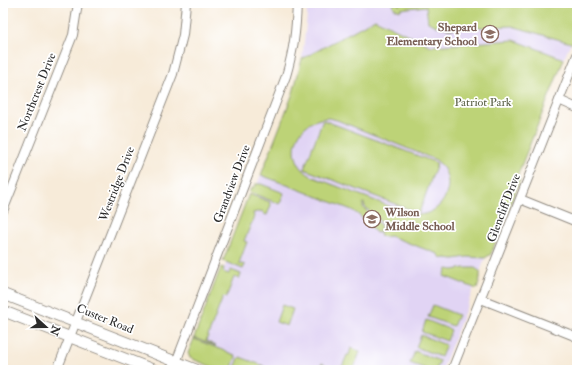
<svg xmlns="http://www.w3.org/2000/svg" width="580" height="373" font-family="'IM FELL Double Pica',serif">
<style>
.built{fill:#e1d4f4}
.green{fill:#bdd377;stroke:#747f51;fill-rule:evenodd}
.lines{fill:none;stroke-linecap:round;stroke-linejoin:round}
.minor-casing{stroke:#918b82;stroke-width:10}
.major-casing{stroke:#918b82;stroke-width:12}
.minor{stroke:#fff;stroke-width:8}
.major{stroke:#fff;stroke-width:10}
.labels{text-anchor:middle;dominant-baseline:central;stroke-width:3.5;stroke-linejoin:round;paint-order:stroke}
.education-label{font-size:12px;font-weight:bold;fill:#785e54;stroke:#fff;text-anchor:end}
.street-label{font-size:12px;fill:#2b2b2b;stroke:#fff}
.park-label{font-size:12px;fill:#575d42;stroke:#fff}
</style>
<rect width="100%" height="100%" fill="#fff"/>
<filter id="ink" filterUnits="userSpaceOnUse"><feTurbulence type="fractalNoise" baseFrequency=".025" numOctaves="2"/><feDisplacementMap in="SourceGraphic" scale="8" xChannelSelector="R" yChannelSelector="G"/><feConvolveMatrix kernelMatrix="1 2 1 2 8 2 1 2 1" color-interpolation-filters="sRGB"/></filter>
<filter id="wash" filterUnits="userSpaceOnUse"><feTurbulence type="fractalNoise" baseFrequency=".012" numOctaves="4" result="noise"/><feDisplacementMap in="SourceGraphic" scale="16" xChannelSelector="R" yChannelSelector="G"/><feGaussianBlur stdDeviation="0.9" result="paint"/><feColorMatrix in="noise" values="0 0 0 0 0 0 0 0 0 0 0 0 0 0 0 0 0 1.4 0 .05"/><feComposite in="paint" operator="in"/></filter>
<g filter="url(#wash)">
<rect width="100%" height="100%" fill="#f7ebd9"/>
<path class="built" d="M307 3H577V27L564 59 514 40 431 46 375 19 302 59 307 16Z
M293 93 516 179 442 370H226L190 355Z"/>
<path class="green" d="M393 3H399V6V3H577V35L573 42 571 43 512 26 447 29V28L437 26 428 22 426 6 400 9V11L394 8Z
M375 19 431 46 514 40 564 59 516 179 520 180 491 254 485 258 467 257 454 259 445 258 442 259 438 254 390 236 384 237 381 236 380 233 384 225 365 207 364 203H363V207L381 226 379 232 376 233 360 216 352 210 261 175 293 93 302 59ZM328 118 337 120 436 160C462 181 442 221 410 214L313 177C282 161 294 119 328 118Z
M323 120 437 163 419 213 304 169Z
M255 184H261L284 193 280 204 249 192 252 188 256 186Z
M249 194 270 202 271 205 267 215 264 214 262 211 253 213 254 217 244 241 247 242 239 263 245 265 243 269 223 261Z
M221 267 224 268 223 272 229 274 231 270 241 274 239 279 234 277 226 298 223 297 206 341 216 346 194 338Z
M464 268H475L481 272 480 273V279L477 289 444 276 447 269 453 270Z
M282 305 293 309 287 326 276 322Z
M433 305 458 315 453 326 428 317Z
M426 320 451 330 447 341 422 332Z
M421 335 446 345 441 357 416 347Z
M194 339 235 355 236 357 231 370H220L190 358 188 353Z
M351 348 360 352 353 370H325L321 368 320 366 322 363 329 367 337 370 340 366 342 367 347 355H349Z
M415 351 440 361 436 370H429L410 363Z
M240 357 264 366 258 370H234L239 358Z"/>
</g>
<g filter="url(#ink)">
<g class="lines">
<defs>
<path id="minor" d="M559 100 577 108
M520 199 577 222
M3 211 73 35 78 3
M481 299 577 337
M57 370 173 74 183 35 186 3
M173 370 286 76C294 49 296 31 297 3
M452 370 577 55"/>
<path id="major" d="M3 294 197 370
M3 311 154 370"/>
</defs>
<use href="#minor" class="minor-casing"/>
<use href="#major" class="major-casing"/>
<use href="#minor" class="minor"/>
<use href="#major" class="major"/>
</g>
</g>
<defs>
<symbol id="school-ring" viewBox="-11 -11 22 22"><circle r="9.5" fill="#fff" stroke="#8d6e63" stroke-width="1.5"/><path d="M0-5L7-2L0 1L-7-2ZM-4 1L0 2.5L4 1V4Q0 6-4 4Z" fill="#8d6e63"/></symbol>
</defs>
<g fill-rule="evenodd">
<use href="#school-ring" x="480" y="24" width="20" height="20"/>
<use href="#school-ring" x="362" y="209" width="20" height="20"/>
</g>
<g class="labels">
<g class="education-label">
<text x="477" y="27">Shepard<tspan x="477" dy="14">Elementary School</tspan></text>
<text x="385" y="212" text-anchor="start">Wilson<tspan x="385" dy="14">Middle School</tspan></text>
</g>
<g class="street-label">
<text transform="translate(37 92) rotate(-68)">Northcrest Drive</text>
<text transform="translate(117 184) rotate(-69)">Westridge Drive</text>
<text transform="translate(232 184) rotate(-69)">Grandview Drive</text>
<text transform="translate(504 208) rotate(-69)">Glencliff Drive</text>
<text transform="translate(105 319) rotate(22)">Custer Road</text>
</g>
<g class="park-label">
<text x="483" y="102">Patriot Park</text>
</g>
</g>
<rect width="580" height="373" fill="none" stroke="#fff" stroke-width="16"/>
<g transform="translate(46 327) rotate(111)" stroke="#ffffff" stroke-width="3" paint-order="stroke">
<path d="M0-3L7 15L0 10L-7 15Z" fill="#2b2b2b"/>
<text y="-6" font-size="11" font-weight="bold" text-anchor="middle" fill="#2b2b2b">N</text>
</g>
</svg>
